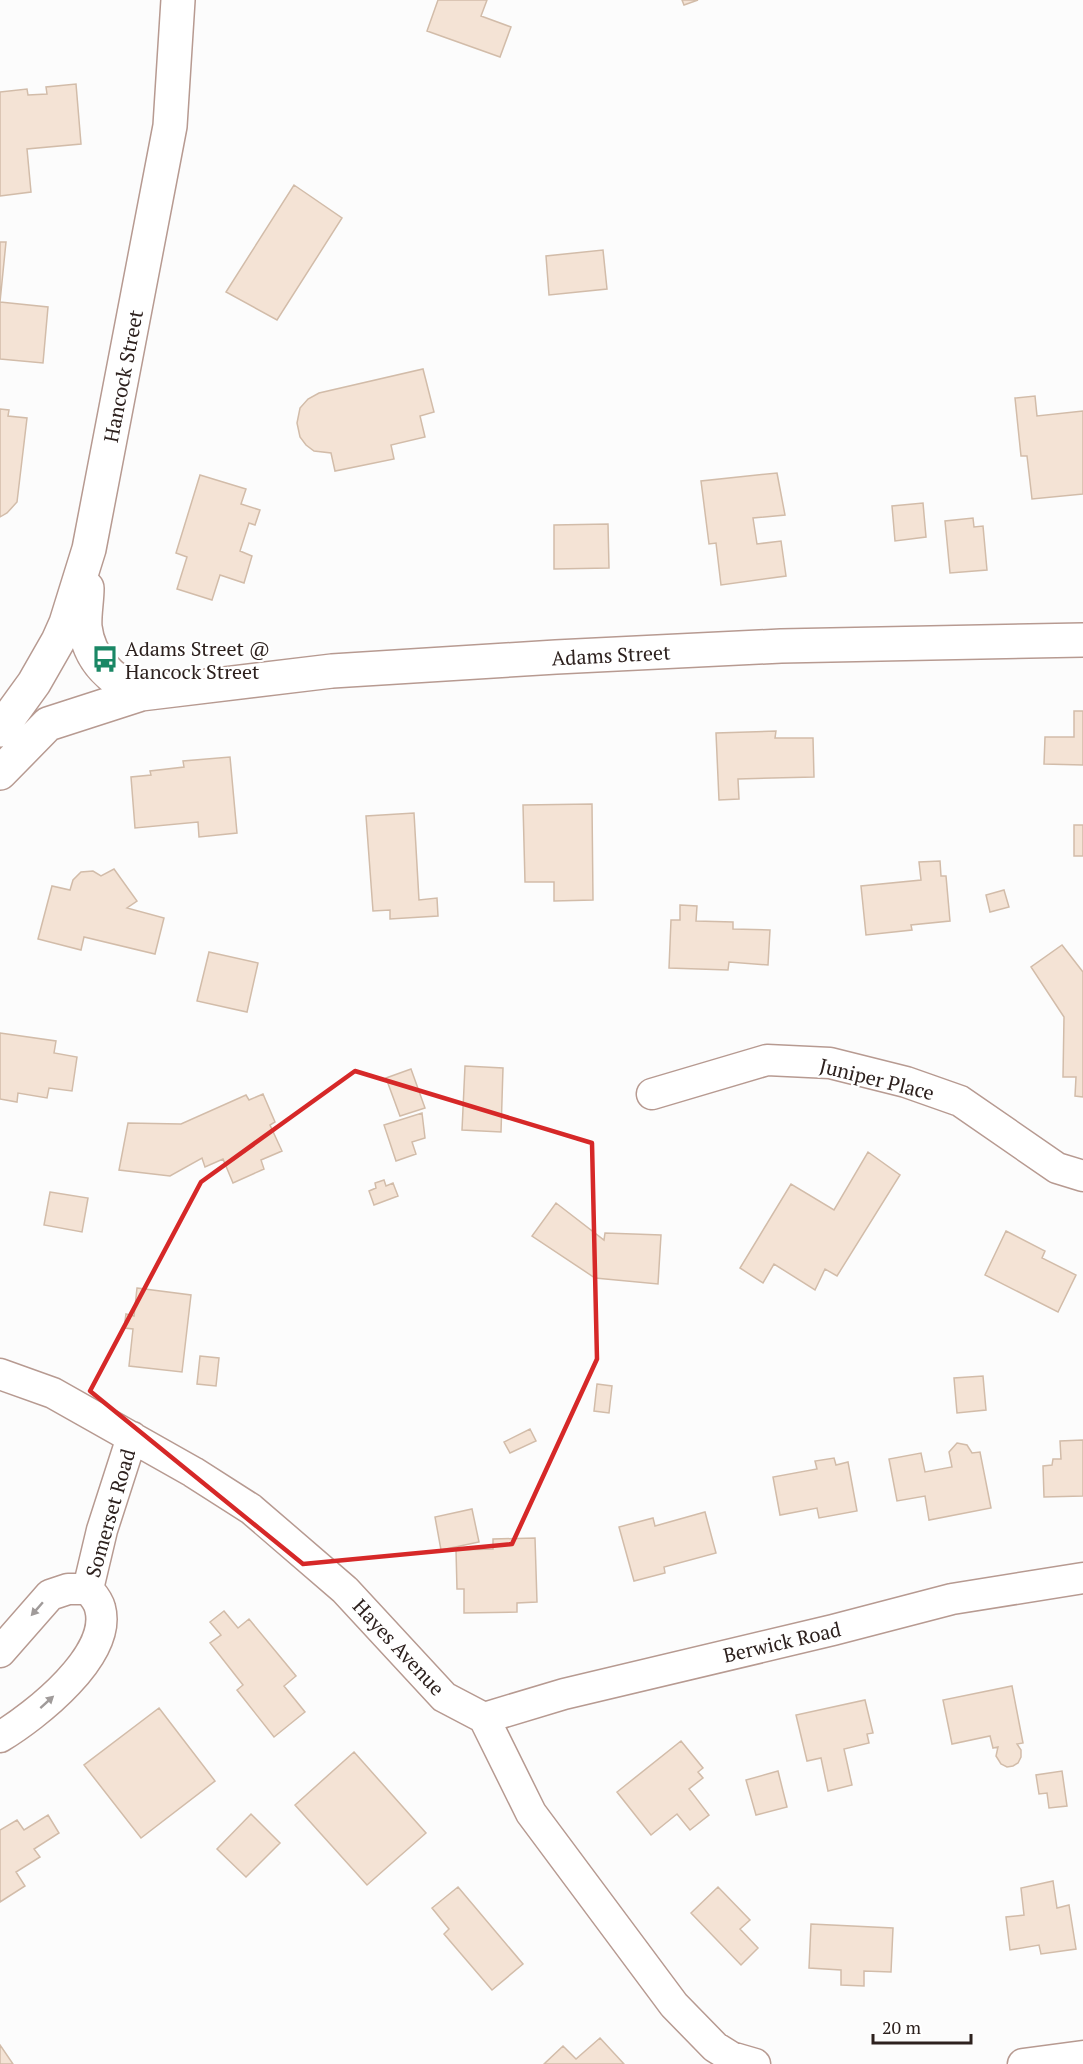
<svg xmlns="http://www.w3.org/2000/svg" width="1083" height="2064" font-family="'PT Serif',serif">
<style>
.building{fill:#f4e3d5;stroke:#d2bca9;stroke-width:1.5}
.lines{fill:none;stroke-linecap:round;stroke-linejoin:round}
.minor-casing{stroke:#b79a91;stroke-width:33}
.secondary-casing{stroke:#b79a91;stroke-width:36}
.minor{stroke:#fff;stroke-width:30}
.secondary{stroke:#fff;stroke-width:33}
.oneway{fill:#a09b9a}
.marked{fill:none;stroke:#d62828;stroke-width:4.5;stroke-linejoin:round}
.labels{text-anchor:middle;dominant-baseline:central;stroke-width:4.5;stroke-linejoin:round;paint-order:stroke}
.street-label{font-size:20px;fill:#2d211e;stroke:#fff}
.poi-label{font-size:20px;fill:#2d211e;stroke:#fff;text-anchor:start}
</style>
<rect width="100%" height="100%" fill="#fcfcfc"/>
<path class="building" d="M438 0H487L481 16 511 27 500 57 427 31Z
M682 0H698L684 5Z
M76 84 81 144 27 149 31 192 0 196V92L27 89 28 95 47 94 46 87Z
M294 185 342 218 277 320 226 292Z
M0 242H6L0 302 48 307 43 363 0 359Z
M603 250 607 289 549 295 546 256Z
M423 369 434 412 420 416 425 437 391 445 394 459 335 471 331 453 314 451 306 445 300 437 297 423 300 408 308 399 319 393Z
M1035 396 1037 416 1083 411V494L1032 499 1027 456H1021L1015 398Z
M0 409 9 410 8 416 27 418 17 502 7 513 0 517Z
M777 473 785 515 753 518 757 544 781 541 786 576 721 585 716 543 709 544 701 481Z
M200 475 246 489 241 504 260 510 255 525 249 523 240 551 252 556 244 583 220 575 212 600 177 589 187 557 176 553Z
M923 503 926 537 895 541 892 506Z
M973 518 974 527 983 526 987 570 950 573 945 521Z
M608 524 609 568 554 569V525Z
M1074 711H1083V765L1044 764 1045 737H1074Z
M776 731 775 738H813L814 777 738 779 739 799 719 800 716 733Z
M230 757 237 833 199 837 198 822 135 828 131 777 151 775 150 771 184 767 183 761Z
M592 804 593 900 554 901V882H525L523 805Z
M414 813 419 900 437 898 438 916 390 919V910L373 911 366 816Z
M1074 825H1083V856H1074Z
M940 861 941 876H946L950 921 911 925 912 930 866 935 861 886 921 880 919 862Z
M114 869 137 901 127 908 164 918 155 954 84 937 81 950 38 939 52 886 70 890 73 880 81 872 93 871 101 876Z
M1004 890 1009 907 990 912 986 895Z
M680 905 697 906 696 921 733 922V929L770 930 768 965 729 962 728 970 669 968 671 920H680Z
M1062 945 1083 972V1097L1075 1096 1076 1077H1063L1064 1017 1031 967Z
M209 952 258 963 247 1012 197 1001Z
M0 1033 56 1041 54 1053 77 1057 72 1091 49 1088 47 1098 18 1093 17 1102 0 1099Z
M465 1066 503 1068 501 1132 462 1130Z
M411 1069 425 1108 400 1116 386 1078Z
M263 1094 275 1122 270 1125 282 1151 261 1160 264 1169 233 1183 223 1159 205 1167 202 1158 170 1176 119 1170 128 1123 181 1124 246 1095 249 1100Z
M422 1113 425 1138 412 1142 416 1154 396 1161 384 1125Z
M868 1152 900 1175 837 1276 825 1269 815 1290 774 1264 763 1283 740 1268 791 1184 834 1210Z
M384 1180 386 1186 393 1183 398 1196 374 1205 369 1191 376 1188 375 1183Z
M50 1192 88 1198 82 1232 44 1225Z
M556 1203 604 1240 605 1233 661 1235 658 1284 595 1278 532 1236Z
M1006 1231 1045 1251 1042 1258 1076 1275 1058 1312 985 1275Z
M137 1288 191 1295 182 1372 129 1366 133 1329 124 1328 126 1314 134 1316Z
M200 1356 219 1358 216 1386 197 1384Z
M983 1376 986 1410 957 1413 954 1378Z
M597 1384 612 1386 609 1413 594 1411Z
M530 1429 536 1441 510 1453 504 1442Z
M1083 1440V1496L1044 1497 1043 1466 1052 1465 1053 1459H1061L1060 1441Z
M957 1443 967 1445 972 1453 980 1452 991 1508 929 1520 925 1496 897 1501 889 1459 921 1453 925 1472 952 1467 949 1452Z
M834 1458 836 1465 848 1462 857 1511 819 1518 817 1508 780 1515 773 1477 817 1469 815 1461Z
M472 1509 479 1542 441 1550 435 1517Z
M705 1512 716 1553 664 1567 665 1573 634 1581 619 1527 653 1518 655 1526Z
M535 1538 537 1602 517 1603V1612L464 1613V1589H457L456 1550 493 1549V1539Z
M224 1611 238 1628 249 1619 296 1676 284 1686 305 1712 274 1737 237 1690 243 1685 210 1643 221 1635 210 1622Z
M1012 1686 1023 1743 1017 1744 1021 1750V1757L1018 1763 1013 1766 1007 1767 1001 1764 996 1756 998 1747 993 1748 990 1736 952 1744 943 1700Z
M865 1700 873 1733 867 1734 869 1743 844 1749 852 1785 828 1791 821 1758 807 1761 796 1715Z
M159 1708 215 1781 141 1838 84 1765Z
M681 1741 703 1768 698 1772 703 1778 689 1789 709 1815 690 1830 677 1814 651 1835 617 1792Z
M354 1752 426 1833 367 1885 295 1805Z
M778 1771 787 1807 756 1815 746 1780Z
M1062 1771 1067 1806 1049 1808 1047 1793 1039 1794 1036 1775Z
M251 1814 280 1843 246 1877 217 1849Z
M48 1815 59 1833 34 1849 40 1857 16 1872 25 1886 0 1902V1830L17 1820 24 1830Z
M1053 1881 1057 1908 1069 1905 1076 1949 1041 1954 1039 1945 1010 1950 1006 1917 1024 1915 1021 1888Z
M458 1887 523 1964 492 1990 444 1934 449 1929 432 1908Z
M718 1887 750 1920 740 1929 758 1948 741 1965 691 1913Z
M811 1924 893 1928 891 1972 864 1971V1986L841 1985V1970L809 1968Z
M600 2038 624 2064H544L563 2046 576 2059Z
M0 2045 13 2064H0Z"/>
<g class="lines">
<defs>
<path id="minor" d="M652 1094 767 1060 830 1063 906 1082 960 1101 1057 1168 1083 1176
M0 1374 53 1393 193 1472 251 1509 345 1590 444 1697 484 1718 531 1813 674 2005 715 2047 731 2057 755 2064
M88 1589 102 1530 132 1437
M0 1652 50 1595 68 1589H88C93 1595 98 1600 100 1608 113 1655 35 1716 0 1737
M484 1718 564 1694 833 1630 952 1599 1083 1578
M1023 2064 1083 2056"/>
<path id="secondary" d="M87 588C87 601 84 615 85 627 89 660 112 681 141 694
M0 730 34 683 58 641 66 623 89 549 170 126 178 0
M0 773 48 724 141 694 332 671 556 657 781 646 1083 640"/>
</defs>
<use href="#minor" class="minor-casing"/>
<use href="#secondary" class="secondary-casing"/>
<use href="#minor" class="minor"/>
<use href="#secondary" class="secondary"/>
</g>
<defs><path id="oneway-solid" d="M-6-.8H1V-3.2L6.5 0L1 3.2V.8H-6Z" transform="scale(1.5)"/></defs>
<g class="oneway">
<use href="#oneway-solid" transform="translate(37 1609) rotate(131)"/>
<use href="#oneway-solid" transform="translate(47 1702) rotate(-42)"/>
</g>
<path class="marked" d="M355 1071 592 1143 597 1359 512 1544 303 1564 90 1391 201 1182Z"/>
<defs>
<symbol id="bus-bare" viewBox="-9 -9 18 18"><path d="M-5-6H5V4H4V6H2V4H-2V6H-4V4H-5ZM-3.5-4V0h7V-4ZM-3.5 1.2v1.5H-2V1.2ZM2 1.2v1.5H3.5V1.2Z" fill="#1a8765" stroke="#fff" stroke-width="2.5" paint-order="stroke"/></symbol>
</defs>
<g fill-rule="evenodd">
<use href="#bus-bare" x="86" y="640" width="38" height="38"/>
</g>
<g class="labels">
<g class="street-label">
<text transform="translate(123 376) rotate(-79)">Hancock Street</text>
<text transform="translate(611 655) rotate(-3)">Adams Street</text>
<text transform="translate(877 1079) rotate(14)">Juniper Place</text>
<text transform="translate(110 1513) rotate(-74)">Somerset Road</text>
<text transform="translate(782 1642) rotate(-13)">Berwick Road</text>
<text transform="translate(399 1647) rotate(47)">Hayes Avenue</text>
</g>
<g class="poi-label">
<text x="125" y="648">Adams Street @<tspan x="125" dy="23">Hancock Street</tspan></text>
</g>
</g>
<path d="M873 2034v9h98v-9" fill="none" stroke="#2d211e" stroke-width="3"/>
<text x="882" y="2034" font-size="18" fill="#2d211e" stroke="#ffffff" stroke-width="4.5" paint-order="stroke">20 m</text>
</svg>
